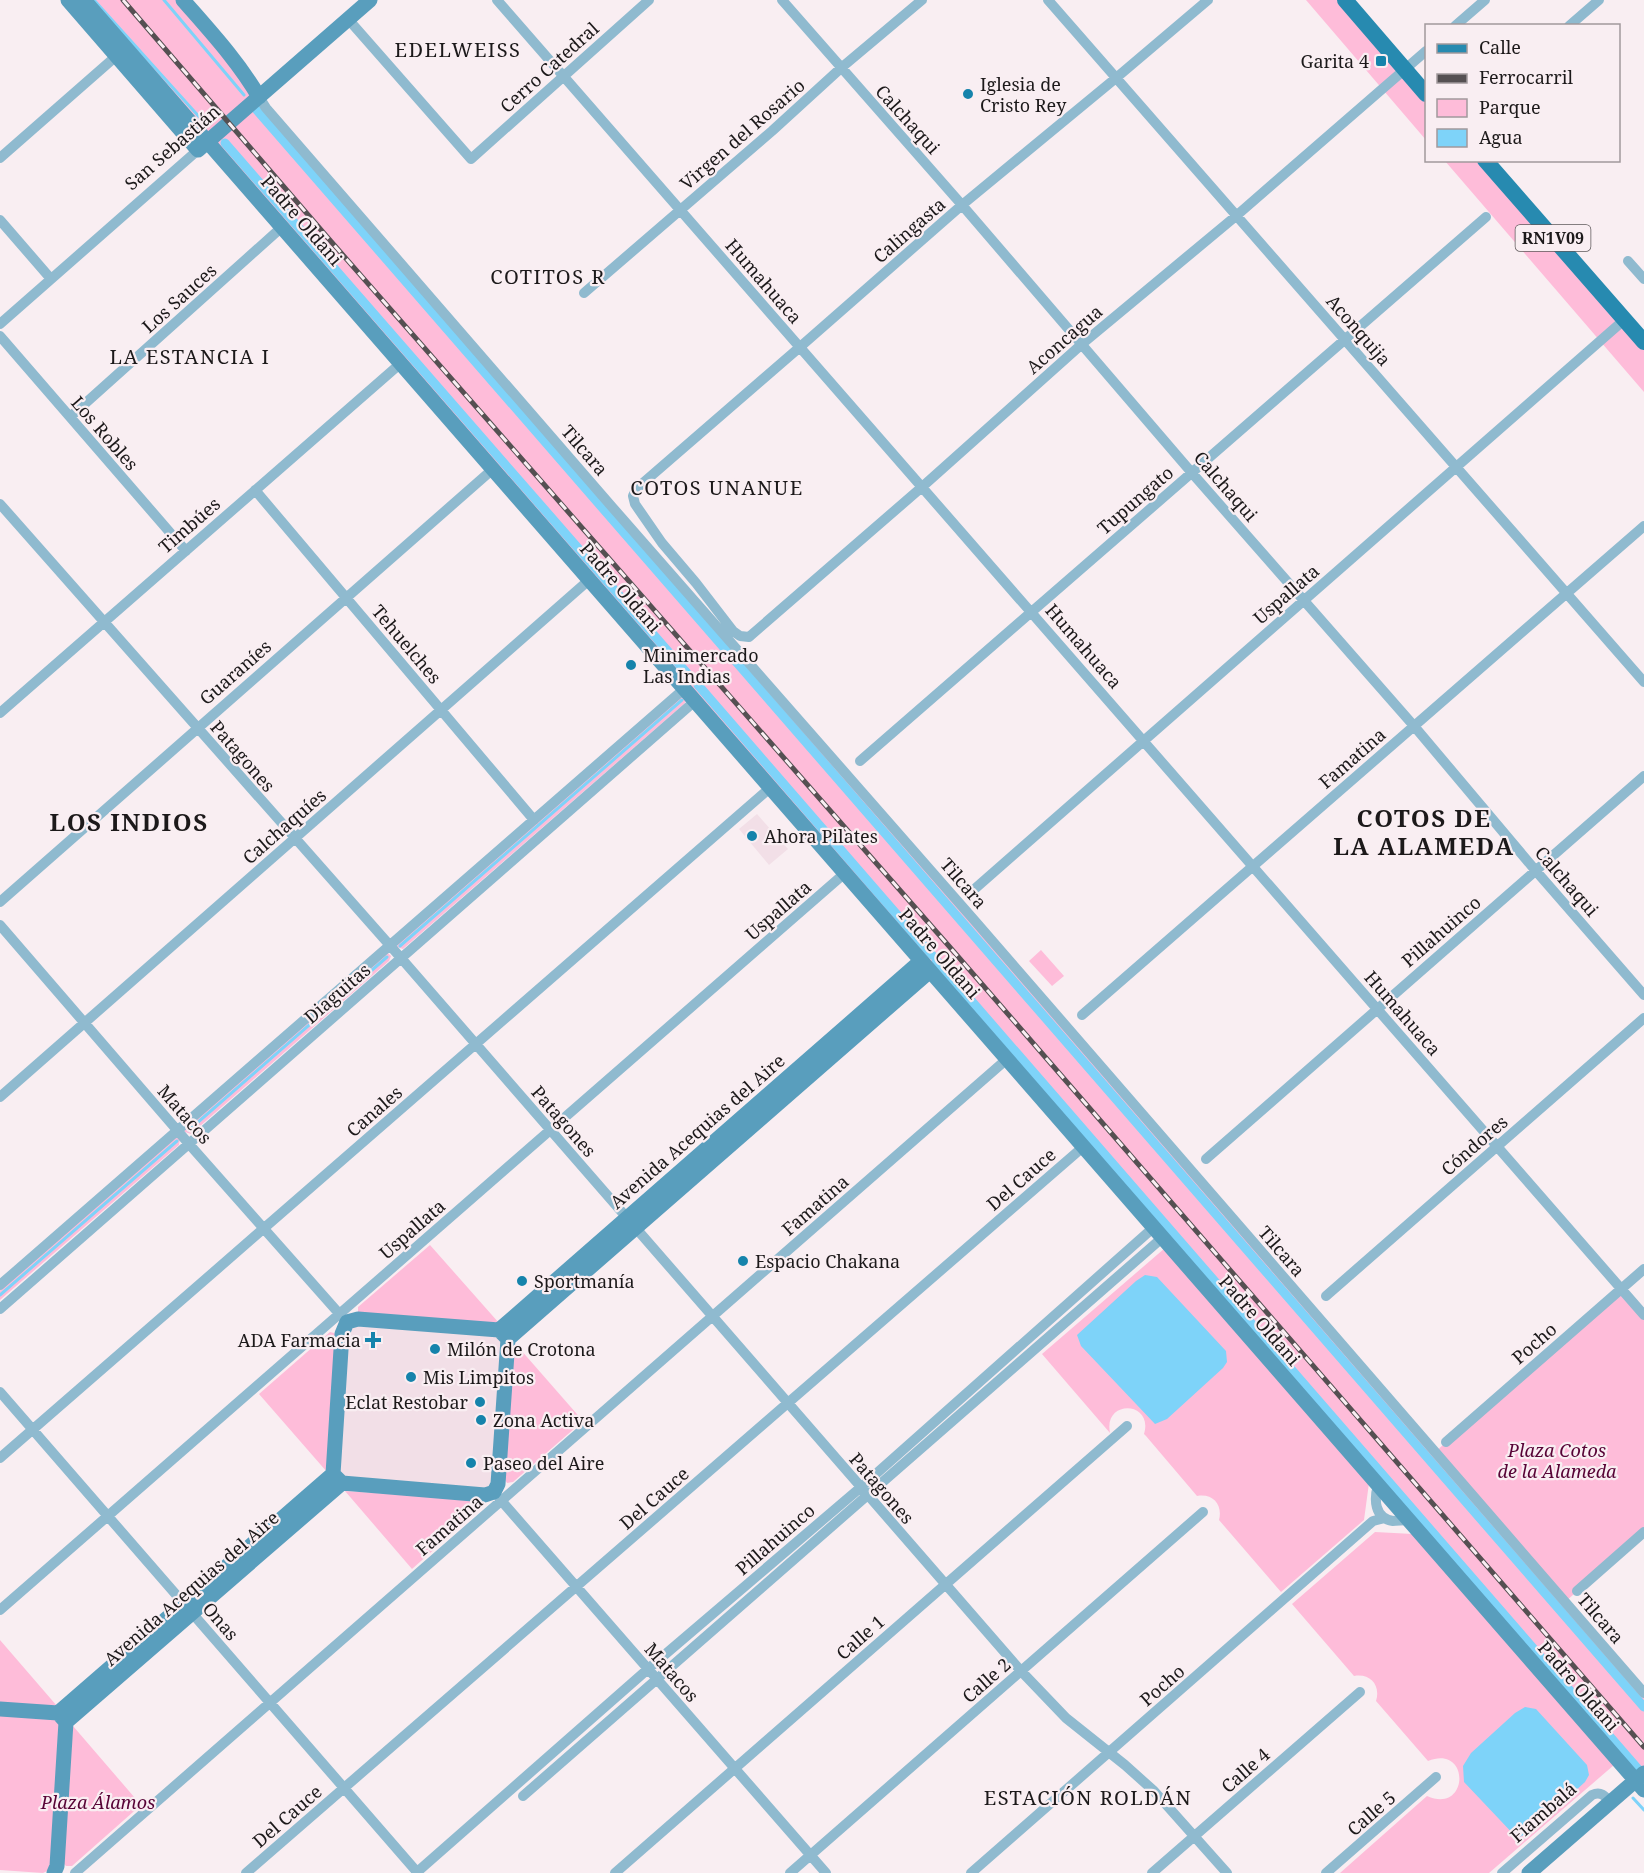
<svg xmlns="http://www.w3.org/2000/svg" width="1644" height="1873" font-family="'Noto Serif',serif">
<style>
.built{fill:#f2dfe7}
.green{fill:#febcd9}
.water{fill:#7ed3f9}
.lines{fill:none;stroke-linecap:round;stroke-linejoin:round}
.stream{stroke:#7ed3f9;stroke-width:3}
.canal{stroke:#7ed3f9;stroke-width:9}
.street{stroke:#8fbacf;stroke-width:10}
.secondary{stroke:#599ebd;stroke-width:15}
.primary{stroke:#278ab0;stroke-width:16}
.rail-casing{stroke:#555052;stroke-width:5}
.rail{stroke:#f9eef2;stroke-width:3;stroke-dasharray:9;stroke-linecap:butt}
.poi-dot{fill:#1583ab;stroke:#f9eef2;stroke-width:2}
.labels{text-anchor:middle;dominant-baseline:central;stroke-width:4.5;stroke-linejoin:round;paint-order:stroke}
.shield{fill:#f9eef2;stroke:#5e595b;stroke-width:1.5}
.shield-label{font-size:16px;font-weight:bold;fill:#1c191a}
.poi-label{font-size:18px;fill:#1c191a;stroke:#f9eef2;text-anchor:start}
.street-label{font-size:18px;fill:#1c191a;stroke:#f9eef2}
.park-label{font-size:18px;font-style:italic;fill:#570336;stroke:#f9eef2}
.neighbourhood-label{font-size:20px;letter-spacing:1.5px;fill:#1c191a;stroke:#f9eef2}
.district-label{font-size:24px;font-weight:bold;letter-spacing:1.5px;fill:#1c191a;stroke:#f9eef2}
</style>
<rect width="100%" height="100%" fill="#f9eef2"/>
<path class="built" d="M757 814 788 849 769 865 739 829Z
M354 1325 493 1334 502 1343 494 1476 490 1484 487 1488 340 1476 345 1338Z"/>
<path class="green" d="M84 0H183L266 108 1435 1452 1622 1288 1644 1315V1532L1565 1602 1644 1693V1790Z
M1306 0H1345L1426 94V140Z
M1445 161H1485L1644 342V392Z
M682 696 686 701 684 704 403 949 397 947 398 942Z
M1041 950 1064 976 1052 986 1029 961Z
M388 953 391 956 389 961 191 1134 185 1132 184 1129Z
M175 1137 180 1139 179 1145 0 1300V1288Z
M430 1245 499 1323 358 1313V1307Z
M1165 1248 1369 1483 1364 1520 1281 1592 1219 1520C1223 1505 1213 1493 1197 1496L1146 1436 1144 1434C1154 1401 1103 1399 1110 1433L1042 1354Z
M330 1332 334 1333 337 1336 327 1472 259 1394Z
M513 1341 583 1421 513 1482 507 1483 504 1478Z
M345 1491 481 1500 484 1504 481 1508 412 1569Z
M1375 1532 1413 1534 1614 1765 1489 1873H1340L1427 1796C1469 1815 1471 1744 1428 1761L1376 1701C1381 1685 1370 1673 1354 1676L1292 1604Z
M0 1640 57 1706 0 1705Z
M0 1713 50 1717 60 1723 53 1863 49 1870 43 1873 0 1870Z
M73 1726 141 1805 72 1866H66L62 1862Z"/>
<path class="water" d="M1145 1275 1157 1277 1226 1351 1227 1362 1223 1368 1167 1419 1155 1424 1081 1346 1077 1335 1136 1281Z
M1525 1707 1536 1709 1587 1765 1589 1775 1585 1782 1529 1833 1517 1838 1464 1782 1463 1766 1471 1753 1515 1713Z"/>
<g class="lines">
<path class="stream" d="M94 0 202 120
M164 0 244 95
M400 946 682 700
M189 1130 387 957
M0 1295 177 1141
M1633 1798 1644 1810"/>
<path class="canal" d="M255 108 1644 1707
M225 143 693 680
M698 685 932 955
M936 960 1638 1769"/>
<path class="street" d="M497 0 1644 1315
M782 0 962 205 1192 473 1414 726 1536 871 1644 995
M1048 0 1644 682
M1208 0 1116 78 962 205 800 347 636 489 633 496 635 504 662 543 696 583 733 631 740 636 749 637 922 487 1082 344 1236 216 1426 51
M348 19 471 159 649 0
M1455 26 1485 0
M1569 26 1599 0
M259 97 266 108 613 508 975 921 1644 1693
M0 158 122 51
M0 220 51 279
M1628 261 1644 279
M584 293 772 131 841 68 922 0
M0 324 198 150
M0 336 186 551
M70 417 282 227
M255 490 534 820
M0 504 401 958 1021 1671 1066 1718 1125 1765 1154 1791 1227 1873
M0 713 401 363
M860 761 1486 217
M970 893 1624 320
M0 902 493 469
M0 925 189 1144 343 1318
M1082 1015 1644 526
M0 1097 589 580
M1206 1159 1644 776
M0 1285 684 689
M1326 1296 1644 1018
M0 1309 695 701
M0 1392 417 1872
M1446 1442 1644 1269
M0 1458 770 788
M1378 1485C1374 1499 1374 1518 1393 1521 1397 1521 1403 1520 1408 1520
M499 1498 826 1873
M1577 1591 1644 1532
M0 1610 845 873
M523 1796 1162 1238
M75 1873 1007 1059
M246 1873 1083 1147
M416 1873 648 1669 860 1488 1153 1228
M615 1873 1127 1426
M790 1873 1203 1512
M971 1873 1373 1521 1385 1518
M1152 1873 1360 1692
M1326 1873 1436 1777
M1502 1873 1592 1795C1601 1791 1605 1796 1610 1802"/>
<path class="secondary" d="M68 0 198 150 370 0
M84 0 1644 1790
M183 0C210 31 238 61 259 97
M499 1330 921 961
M333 1474 342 1483 485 1495 494 1492 498 1484 508 1339 930 971
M0 1709 58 1713 66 1722 57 1866 54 1873
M58 1713 333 1474 342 1334 347 1322 358 1319 499 1330 508 1339
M66 1722 342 1483
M1529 1873 1644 1773"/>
<path class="primary" d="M1345 0 1426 94
M1485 160 1644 342"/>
<defs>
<path id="rail" d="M123 0 328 238 948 945 1644 1747"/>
</defs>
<use href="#rail" class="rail-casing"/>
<use href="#rail" class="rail"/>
</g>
<g class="poi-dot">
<rect x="1375" y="55" width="12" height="12" rx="3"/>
<circle cx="968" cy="94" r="6"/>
<circle cx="631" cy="665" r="6"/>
<circle cx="752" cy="836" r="6"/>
<circle cx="743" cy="1261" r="6"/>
<circle cx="522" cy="1281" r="6"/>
<path d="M370 1331h6v6h6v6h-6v6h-6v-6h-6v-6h6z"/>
<circle cx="435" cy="1349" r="6"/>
<circle cx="411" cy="1377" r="6"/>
<circle cx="480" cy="1402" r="6"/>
<circle cx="481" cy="1420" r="6"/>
<circle cx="471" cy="1463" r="6"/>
</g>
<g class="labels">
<rect class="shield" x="1515.5" y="225" width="75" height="26" rx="4.5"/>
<g class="shield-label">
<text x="1553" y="238">RN1V09</text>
</g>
<g class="poi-label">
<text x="1369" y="61" text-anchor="end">Garita 4</text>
<text x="980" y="84">Iglesia de<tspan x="980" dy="21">Cristo Rey</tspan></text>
<text x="643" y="655">Minimercado<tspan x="643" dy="21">Las Indias</tspan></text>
<text x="764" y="836">Ahora Pilates</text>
<text x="755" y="1261">Espacio Chakana</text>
<text x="534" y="1281">Sportmanía</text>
<text x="361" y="1340" text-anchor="end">ADA Farmacia</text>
<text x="447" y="1349">Milón de Crotona</text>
<text x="423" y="1377">Mis Limpitos</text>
<text x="468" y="1402" text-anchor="end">Eclat Restobar</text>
<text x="493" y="1420">Zona Activa</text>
<text x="483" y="1463">Paseo del Aire</text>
</g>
<g class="street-label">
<text transform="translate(549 67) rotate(-42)">Cerro Catedral</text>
<text transform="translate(908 119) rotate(48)">Calchaqui</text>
<text transform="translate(742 134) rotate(-41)">Virgen del Rosario</text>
<text transform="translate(172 147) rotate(-41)">San Sebastián</text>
<text transform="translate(302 220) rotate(49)">Padre Oldani</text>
<text transform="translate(909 230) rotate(-41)">Calingasta</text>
<text transform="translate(764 281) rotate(49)">Humahuaca</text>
<text transform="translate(179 298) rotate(-42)">Los Sauces</text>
<text transform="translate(1359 330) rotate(49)">Aconquija</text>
<text transform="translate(1064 339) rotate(-41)">Aconcagua</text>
<text transform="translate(105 433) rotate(49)">Los Robles</text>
<text transform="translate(585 450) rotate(49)">Tilcara</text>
<text transform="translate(1226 486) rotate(49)">Calchaqui</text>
<text transform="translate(1135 500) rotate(-41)">Tupungato</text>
<text transform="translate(189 525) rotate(-41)">Timbúes</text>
<text transform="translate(621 587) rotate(49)">Padre Oldani</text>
<text transform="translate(1286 594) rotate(-41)">Uspallata</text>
<text transform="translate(407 644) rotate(50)">Tehuelches</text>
<text transform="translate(1084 646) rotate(49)">Humahuaca</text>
<text transform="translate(235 672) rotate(-41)">Guaraníes</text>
<text transform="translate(243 756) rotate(49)">Patagones</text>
<text transform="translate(1352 758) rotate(-41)">Famatina</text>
<text transform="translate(284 826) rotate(-41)">Calchaquíes</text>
<text transform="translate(1567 881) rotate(49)">Calchaqui</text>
<text transform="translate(964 883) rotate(49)">Tilcara</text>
<text transform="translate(778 910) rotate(-41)">Uspallata</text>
<text transform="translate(1441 931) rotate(-41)">Pillahuinco</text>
<text transform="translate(940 953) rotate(49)">Padre Oldani</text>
<text transform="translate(337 993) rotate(-41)">Diaguitas</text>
<text transform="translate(1403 1013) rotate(49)">Humahuaca</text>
<text transform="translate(374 1111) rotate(-41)">Canales</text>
<text transform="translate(185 1114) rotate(49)">Matacos</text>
<text transform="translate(564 1121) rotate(49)">Patagones</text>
<text transform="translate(697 1131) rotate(-41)">Avenida Acequias del Aire</text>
<text transform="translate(1474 1145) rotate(-41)">Cóndores</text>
<text transform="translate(1021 1179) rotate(-41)">Del Cauce</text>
<text transform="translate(815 1205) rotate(-41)">Famatina</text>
<text transform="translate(412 1229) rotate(-41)">Uspallata</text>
<text transform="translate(1282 1251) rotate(49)">Tilcara</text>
<text transform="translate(1260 1320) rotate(49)">Padre Oldani</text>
<text transform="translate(1534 1343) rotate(-41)">Pocho</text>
<text transform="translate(882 1488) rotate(49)">Patagones</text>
<text transform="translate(654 1498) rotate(-41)">Del Cauce</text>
<text transform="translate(449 1525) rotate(-41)">Famatina</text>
<text transform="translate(775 1539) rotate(-41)">Pillahuinco</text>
<text transform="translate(191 1588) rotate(-41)">Avenida Acequias del Aire</text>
<text transform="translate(1601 1618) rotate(49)">Tilcara</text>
<text transform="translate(221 1621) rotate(49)">Onas</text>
<text transform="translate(860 1637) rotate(-41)">Calle 1</text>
<text transform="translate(672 1672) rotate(49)">Matacos</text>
<text transform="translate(986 1680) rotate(-41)">Calle 2</text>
<text transform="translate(1162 1685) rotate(-41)">Pocho</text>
<text transform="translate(1579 1686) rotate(49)">Padre Oldani</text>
<text transform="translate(1245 1770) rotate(-41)">Calle 4</text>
<text transform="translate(1543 1812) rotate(-41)">Fiambalá</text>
<text transform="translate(1371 1813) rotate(-41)">Calle 5</text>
<text transform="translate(287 1816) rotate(-41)">Del Cauce</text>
</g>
<g class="park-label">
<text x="1557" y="1450">Plaza Cotos<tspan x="1557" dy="21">de la Alameda</tspan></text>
<text x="98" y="1802">Plaza Álamos</text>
</g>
<g class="neighbourhood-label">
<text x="458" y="49">EDELWEISS</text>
<text x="548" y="276">COTITOS R</text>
<text x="190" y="356">LA ESTANCIA I</text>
<text x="717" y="487">COTOS UNANUE</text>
<text x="1088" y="1797">ESTACIÓN ROLDÁN</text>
</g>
<g class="district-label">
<text x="1424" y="817">COTOS DE<tspan x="1424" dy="28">LA ALAMEDA</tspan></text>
<text x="129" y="821">LOS INDIOS</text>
</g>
</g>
<rect x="1425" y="24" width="195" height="138" fill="#f9eef2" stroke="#a1999c" stroke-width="1.5"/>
<rect x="1437" y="44" width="30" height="9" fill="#278ab0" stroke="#a1999c" stroke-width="1.5"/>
<text x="1479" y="54" font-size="18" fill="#1c191a">Calle</text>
<rect x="1437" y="74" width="30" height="9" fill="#555052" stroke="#a1999c" stroke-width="1.5"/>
<text x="1479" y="84" font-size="18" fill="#1c191a">Ferrocarril</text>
<rect x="1437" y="99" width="30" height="18" fill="#febcd9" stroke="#a1999c" stroke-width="1.5"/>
<text x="1479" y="114" font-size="18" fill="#1c191a">Parque</text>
<rect x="1437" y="129" width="30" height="18" fill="#7ed3f9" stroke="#a1999c" stroke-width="1.5"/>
<text x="1479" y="144" font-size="18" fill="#1c191a">Agua</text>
</svg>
